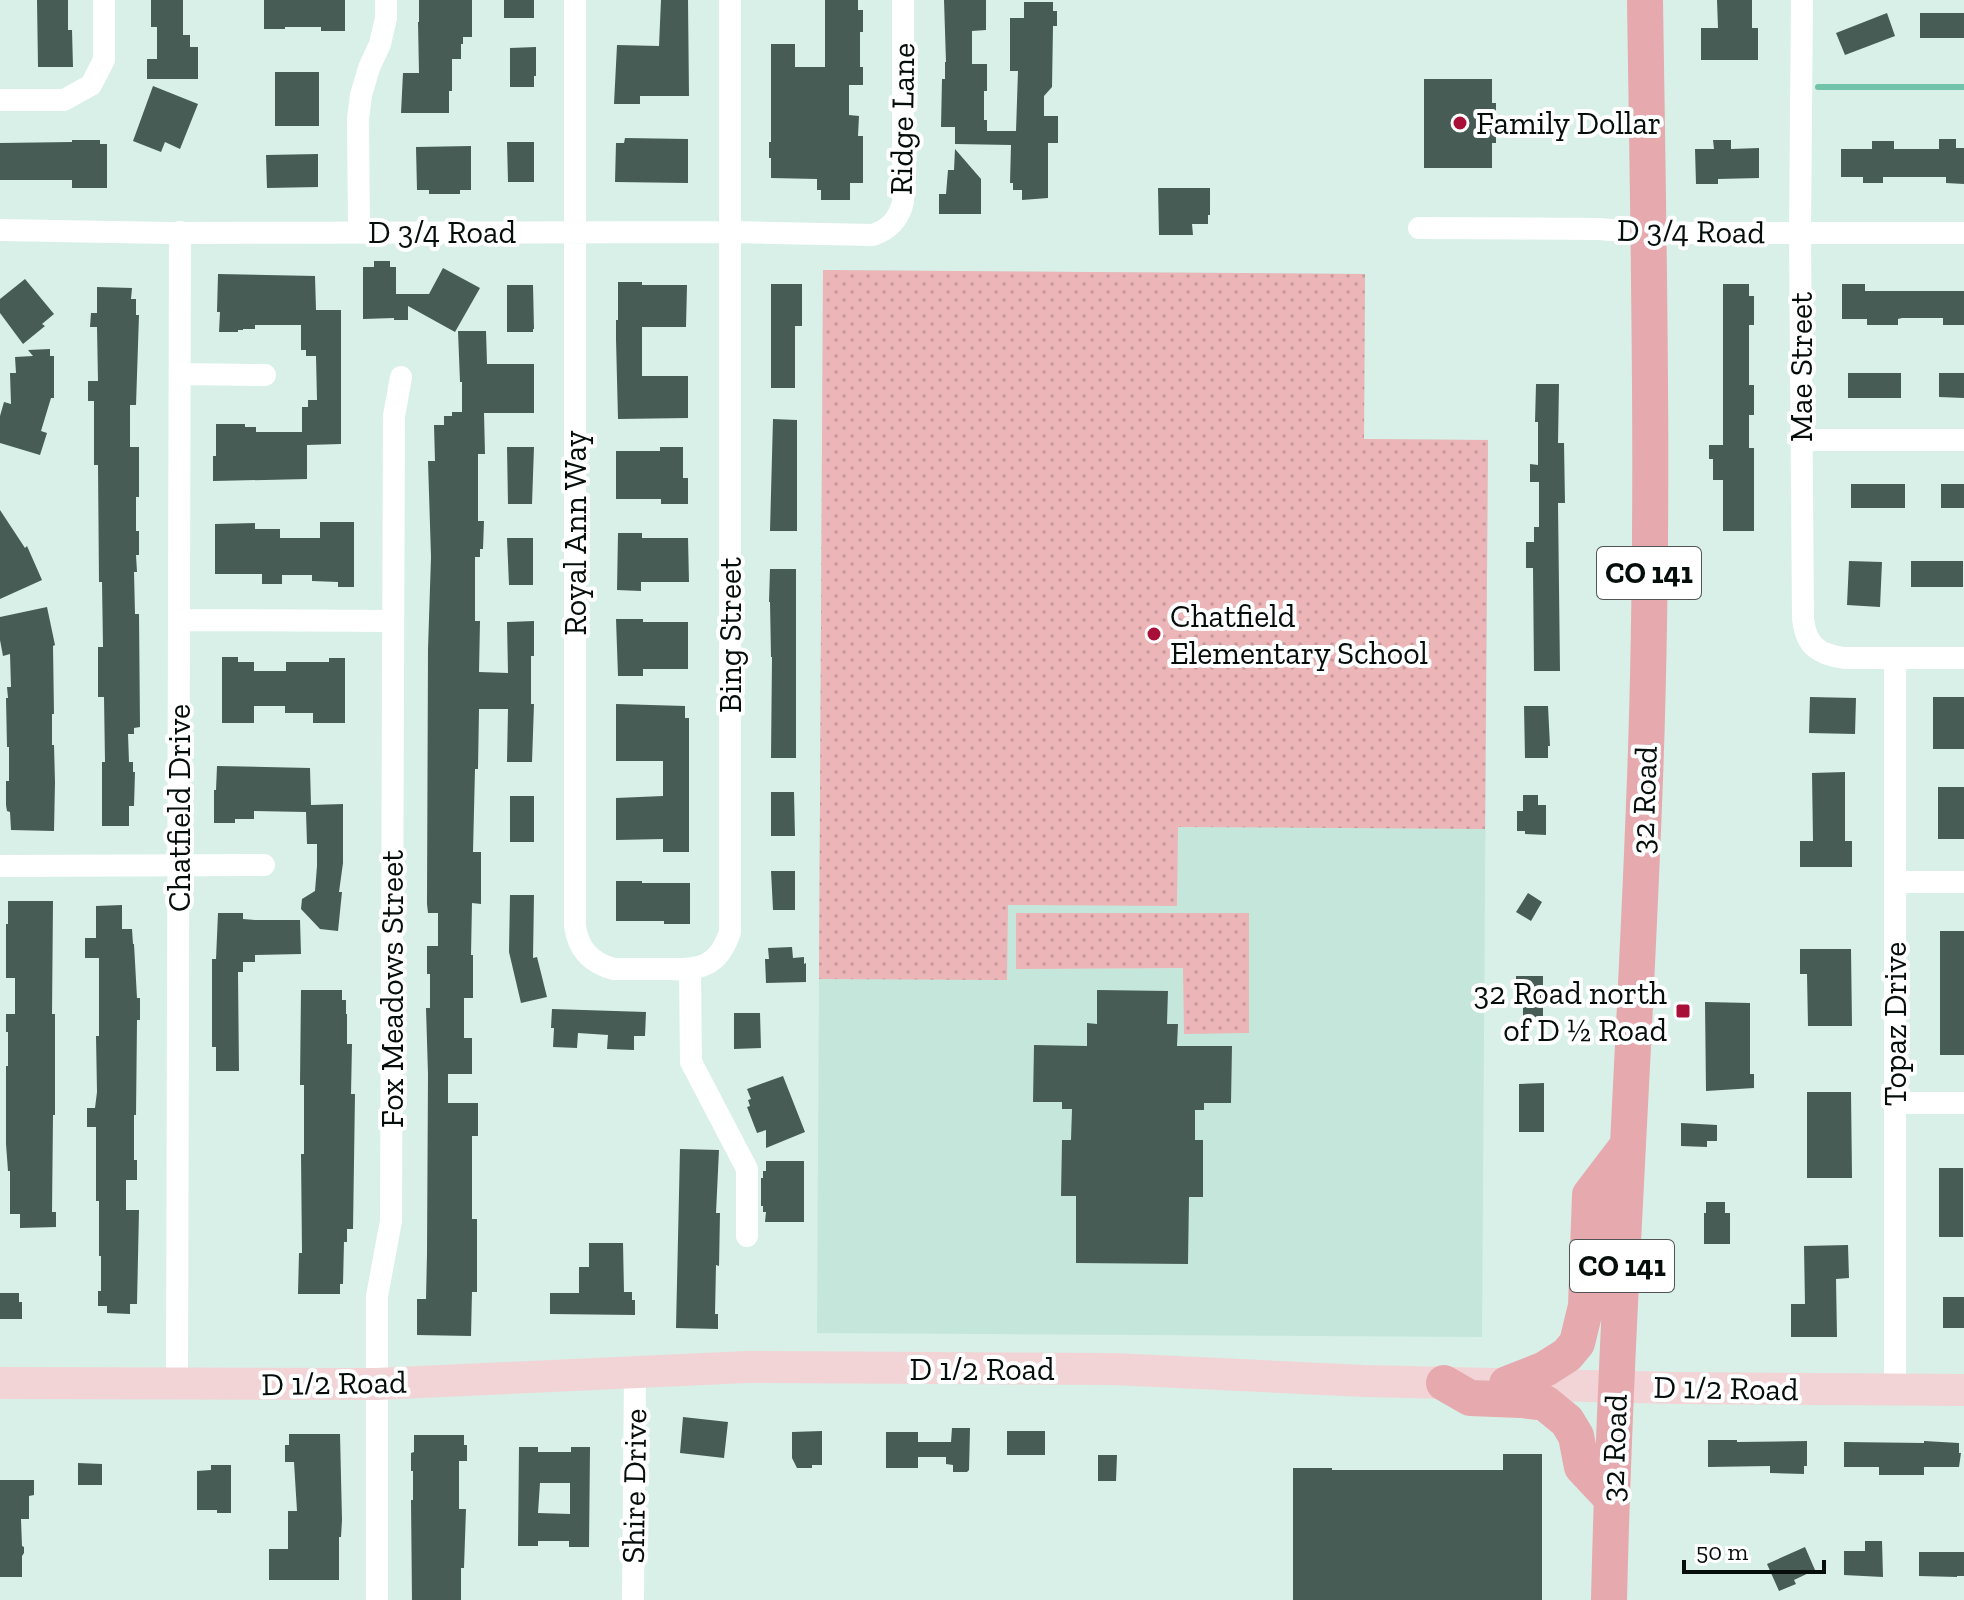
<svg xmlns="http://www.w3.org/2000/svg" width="1964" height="1600" font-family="'Zilla Slab',serif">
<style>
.built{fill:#c5e7db}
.grass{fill:url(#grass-dots)}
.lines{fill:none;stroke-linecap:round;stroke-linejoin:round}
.stream{stroke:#71c3aa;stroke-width:6}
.building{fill:#475c55;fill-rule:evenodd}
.street{stroke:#fff;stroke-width:22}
.secondary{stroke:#f2d4d6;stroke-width:32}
.primary{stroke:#e5a9ae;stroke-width:36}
.poi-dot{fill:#a81038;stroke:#fff;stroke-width:3}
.labels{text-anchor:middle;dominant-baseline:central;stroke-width:8;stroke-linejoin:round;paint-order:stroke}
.shield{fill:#fff;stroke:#515655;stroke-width:2}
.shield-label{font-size:30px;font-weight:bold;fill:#060e0c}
.street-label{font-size:32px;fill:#060e0c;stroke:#fff}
.poi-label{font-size:32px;fill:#060e0c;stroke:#fff;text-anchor:start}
</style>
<defs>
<pattern id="grass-dots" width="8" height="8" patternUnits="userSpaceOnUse" patternTransform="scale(2)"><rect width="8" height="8" fill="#ecb5b7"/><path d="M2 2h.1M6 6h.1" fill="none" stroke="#c99a9c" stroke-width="1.8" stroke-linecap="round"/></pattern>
</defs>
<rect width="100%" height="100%" fill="#d8f0e8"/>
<path class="built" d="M823 270 1365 274 1364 439 1488 440 1482 1337 817 1333Z"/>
<path class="grass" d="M823 270 1365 274 1364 439 1488 440 1485 829 1178 827 1177 906 1008 905 1007 980 819 979Z
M1016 913H1249V1033L1184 1034 1183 968 1016 969Z"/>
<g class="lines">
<path class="stream" d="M1818 87H1964"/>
</g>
<path class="building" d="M37 0H68V30H72L73 67H38Z
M151 0H183V35H190V47H198V79H147V59H157V27H151Z
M264 0H345V31H321V27H285V29H264Z
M419 0H472V37H463V44H461V59H452V91H449V113H401L403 73H419L418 22H419Z
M504 0H534V18H504Z
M661 0H688L689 96H640V104H614L617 45 659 46Z
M825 0H858V10H863V32H860V67H863V85H849V115L859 116 858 136H863V183H850V200H821V190H817V179L771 178V158H769V142H771V44H795V67H825Z
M944 0H986V30L972 31V64H987V91H984V120H987V131H1016L1018 71H1010V18H1024V2H1053V11H1057V26H1053L1052 87 1044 96V116H1058V143H1048V198L1022 200V190H1013V183H1010L1011 145 955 144V127H941L942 79H945V62H946Z
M1717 0H1752V28H1758V60H1701V28H1718Z
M1887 13 1895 36 1845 55 1836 33Z
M1920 13H1964V38H1920Z
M536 47V76H534V87H510V48Z
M275 72H319V126H275Z
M1424 79H1492V103H1496V143H1492V168H1424Z
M153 86 198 104 180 149 165 142 161 152 133 141Z
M625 138 688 139V183L615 182 616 143H624Z
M1939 139H1956V148H1964V184L1946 183V177H1883V183H1863V177H1841V149H1872V141H1894V149H1939Z
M72 140H100V144H107V188H72V180H0V143L72 142Z
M1713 140H1731V149L1759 148V178L1718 179V184H1696L1695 149H1714Z
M507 142H534V182H508Z
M471 146V190H460V194H429V190H417L416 147Z
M955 149 981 179V214H939V194H946L948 170H954Z
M318 154V187L267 188 266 155Z
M1158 188H1210V215H1208V224H1192L1193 235H1159Z
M374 261H390V267H396V294H429L443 268 480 288 455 332 408 306V320H394V318L363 319V267H374Z
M218 274 315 276 316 310H341V444L307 445V479L213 481V456H216V424H245V427H256V432H302V407H308V400H317L316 356H306V350H301V325H255V329H243V330H238V332H219L220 312H217Z
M25 279 54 314 42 324 45 326 23 344 0 313V299Z
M618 282H642V285H687L686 327H642V376H688V418L618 419 616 339V320H618Z
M771 284H802V326H795V388H771Z
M1723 284H1749V296H1754V325H1749V385H1754V415H1749V448H1754V531H1723V480H1713V459H1709V445H1723Z
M1842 284H1865V291H1964V325H1943V318H1902L1898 319V325H1867V319H1842Z
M507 285H533L534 329H533V332H507Z
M97 287 132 288 131 299H136V315H139L136 405H130V447H139V497H136V531H139V555H136L137 572H134L135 614H139L140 727 134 728V734H128L129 762H133V772H135L134 806H129V826H102V762H105L104 697H98V647H103L102 582H99L98 465H94V401H88V381H98L97 327H90L91 313H97Z
M458 331H486L487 364H534V413H484L485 454H478V521H484L483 549H480V557H475V621H480L479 672 508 673 507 622 534 621V656H531V704H534L532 762H507L508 709H479L478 769H475L473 852H481V904L472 903 471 955H473V998H464V1038H472V1074H448V1103H478V1136H472V1219H477V1292H472L471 1336 417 1335V1299H426L427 1254 428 1074 426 1008H430V974H427V946H438V913H428L427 904 428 649 431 557 428 461H435L434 425H444V416H452V412H462V382H460Z
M50 349V356H54V398H51L41 431 47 433 40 455 0 443V416L4 402 11 404 10 373H16L15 357 33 356 28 350Z
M1848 373H1901V398H1848Z
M1939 373H1964V398L1939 397Z
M1536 384H1559L1558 443H1564L1565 503H1558L1560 671H1534L1533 568H1526V542H1534V527H1539V482H1530V464L1538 465V422H1535Z
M773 419 797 420V531H770Z
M507 447H534L532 504H508Z
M660 447H683V478H688V504H661V499H616V451H660Z
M1851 484H1905V508H1851Z
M1941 484H1964V508H1941Z
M0 510 25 548 27 546 42 580 0 599Z
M320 522H354V587H338V582L312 581V575H282V584H262V574H215V524L255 523V529H280V538H320Z
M618 533H642V538H688L689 582H641V591L617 590Z
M507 538H533V585H509Z
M1849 561 1882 562 1880 607 1847 605Z
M1911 561H1963V587H1911Z
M770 569H796V758H771L772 657H771L770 602H769Z
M47 607 55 645 53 646 54 714H52V745H54L55 782 54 831 11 830 10 812 7 811 6 805V781H9V747H7L6 698H8L7 687H11L10 654 3 656 0 640V617Z
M616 619H643V622H688V669H643V676H618Z
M222 657H238V662H254V671H286V662H329V658H345V723H313V713H285V706H254V723H222Z
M1810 697 1856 698 1855 734 1809 733Z
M1933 697H1964V749H1933Z
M616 704 685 706V718H689V852H663V839L616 840V798L663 796V761H616Z
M1524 706H1548L1550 746H1548V758H1525Z
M217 766 310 768 311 805 343 804V863L339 892H342L338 931 320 929 301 909 302 899 315 891 317 866V844H307L306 812 254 811V819H235V823H214V790H216Z
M1845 772V841H1852V867H1800V841H1813L1812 773Z
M1938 787H1964V839H1938Z
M771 792H794L795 836H771Z
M1523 795H1538V805H1546V835L1525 834V831H1517V811H1523Z
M510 796H534V842H510Z
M771 871H795V910H773Z
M616 881H642V883H690V924H664V921H616Z
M1528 893 1542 902 1531 921 1516 912Z
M510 895H534L533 958 537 957 547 997 521 1003 509 952Z
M8 901H53L52 1014H55V1115H53L52 1212H56V1227L20 1228V1214H10V1171H8L6 1144V1066H8V1032H6V1014H15V978H6V924H8Z
M122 905V929H132L133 944H134L137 998H140V1020H137L136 1115H134V1160H137V1180H126V1210H139L137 1304H130V1314L107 1313V1306H98V1291H101V1256H99V1201H96V1127H87V1108H95L97 1092 96 1036H99V958H85V938H96V906Z
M218 913H243V919L255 920H300L301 954 255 955V962H243V972H238L239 1071H216V1047H212V959H216Z
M1940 931H1964V1055H1940Z
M792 947 793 958 804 957V964L806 963V982L766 983 765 959H769L768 948Z
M1800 949H1851L1852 1026H1808L1807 974H1800Z
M1516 976H1543V1021H1523V1007H1516Z
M301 990H342V1000H346V1014H347V1044H352L351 1094H355L353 1229H347V1242H344L343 1284H340V1294H298L299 1253H302L301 1154H304V1085H300Z
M1097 990 1168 991 1167 1024H1178L1177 1046H1232L1231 1103H1204V1110H1195V1140H1203V1197H1189L1188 1264 1076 1263V1196H1061L1062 1140H1071L1072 1109H1062V1102H1033L1034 1045 1087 1046V1023L1097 1024Z
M1705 1002 1750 1003V1074H1754V1088L1706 1091Z
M552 1009 646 1012 645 1036H634V1050L607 1049 608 1035 578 1033 577 1048 553 1047 554 1028H551Z
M734 1013H760L761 1048 734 1049Z
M783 1076 805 1132 766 1148V1130L757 1133 747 1107 750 1106 748 1100 751 1099 747 1089Z
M1544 1083V1132H1519V1084Z
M1807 1092H1851L1852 1178H1807Z
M1681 1123 1717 1125V1141H1707V1147L1681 1146Z
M680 1149 719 1150 716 1213H720L719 1266 716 1265 715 1314H718V1329L676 1328Z
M766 1161H804V1222H765L766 1212H763V1206H761V1178H763V1171H766Z
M1939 1168H1963V1237H1939Z
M1706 1202H1725V1213H1730V1244H1704V1213H1706Z
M589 1243H623L624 1292H632V1300H635V1315L550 1314V1293H579V1267H589Z
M1848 1245 1849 1278 1836 1279 1837 1337H1791V1304H1805L1804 1246Z
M0 1293H19V1302H22V1319H0Z
M1943 1297H1964V1328H1943Z
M683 1417 728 1422 724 1458 680 1453Z
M952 1428H970L969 1470 967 1472H953V1465L946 1464V1457H918V1468H886V1432H918V1442H951Z
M822 1431V1465H812V1468H797L792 1458V1432Z
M1007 1431H1045V1455H1007Z
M289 1434H340L342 1520 341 1537H339V1580H269V1549H288V1511H297L294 1462H285V1445H289Z
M414 1435H464V1445H467V1461H459V1509H466L464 1568H461V1600H412L411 1500H413V1471H411V1453L414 1452Z
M1708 1440H1737V1442L1807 1441V1466H1804V1474L1770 1473V1466L1708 1467Z
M1924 1441 1959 1443V1453H1961L1959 1467H1924V1475H1879V1467H1844V1442L1924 1443Z
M519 1447H538V1452H571V1447H590L589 1547H569V1541H538V1546H518ZM540 1483H570V1514L538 1513Z
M1503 1454H1542V1600H1293V1468H1332V1470H1503Z
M1098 1455H1117L1116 1481H1098Z
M78 1463 102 1464V1485H78Z
M211 1465H231V1513H217V1510H197V1471L211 1470Z
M0 1480H34V1495L29 1496V1519H21L22 1546 24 1547V1553L22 1556V1577H0Z
M1865 1541H1882L1883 1577 1844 1575V1551H1865Z
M1805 1547 1815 1570 1794 1580 1796 1584 1779 1591 1767 1564Z
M1919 1552H1964V1576H1957V1577L1919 1576Z"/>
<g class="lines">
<path class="street" d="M575 0V926C578 949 591 963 614 969 631 969 648 969 665 969 699 970 718 968 730 932V0
M1802 0 1800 233 1803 619C1806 646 1818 654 1844 658H1964
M0 100H64L91 85 104 60V0
M1419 228 1599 229 1648 233H1964
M0 230 169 233 730 232 873 235C890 229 899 219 903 202V0
M359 232 358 119 361 95 369 68 380 44 386 18V0
M180 374 265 375
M1802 440H1964
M179 620 393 621
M0 866 264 865
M1895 882H1964
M690 969 691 1062 747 1169V1236
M1895 1103H1964
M177 1384 180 232
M1895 1390V658
M377 1600V1296L391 1221 394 416 401 377
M633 1600 635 1373"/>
<path class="secondary" d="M0 1383 377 1384 747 1367 1113 1369 1364 1381 1676 1388 1964 1390"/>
<path class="primary" d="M1444 1383 1470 1398 1521 1400 1545 1403 1567 1421 1576 1436 1582 1467 1612 1499
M1507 1384 1545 1369 1567 1355 1577 1343 1586 1306 1590 1195 1628 1145
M1609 1600C1615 1335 1634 1070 1644 804 1655 537 1649 268 1645 0"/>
</g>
<g class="poi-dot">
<circle cx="1460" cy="123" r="8"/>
<circle cx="1154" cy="634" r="8"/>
<rect x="1675" y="1003" width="16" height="16" rx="4"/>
</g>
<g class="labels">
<g class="shield">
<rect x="1597" y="547" width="104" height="52" rx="6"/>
<rect x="1570" y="1240" width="104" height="52" rx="6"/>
</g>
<g class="shield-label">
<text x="1649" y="573">CO 141</text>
<text x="1622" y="1266">CO 141</text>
</g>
<g class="street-label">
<text transform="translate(902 119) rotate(-89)">Ridge Lane</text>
<text transform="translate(1691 231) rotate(1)">D 3/4 Road</text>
<text x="442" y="232">D 3/4 Road</text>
<text transform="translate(1801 367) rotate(-90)">Mae Street</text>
<text transform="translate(575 533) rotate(-90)">Royal Ann Way</text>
<text transform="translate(730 635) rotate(-90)">Bing Street</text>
<text transform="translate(1644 800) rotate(-88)">32 Road</text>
<text transform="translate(179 808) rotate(-90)">Chatfield Drive</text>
<text transform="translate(392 989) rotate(-90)">Fox Meadows Street</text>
<text transform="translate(1895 1024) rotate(-90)">Topaz Drive</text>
<text x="982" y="1369">D 1/2 Road</text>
<text transform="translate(334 1383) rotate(-1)">D 1/2 Road</text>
<text transform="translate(1726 1388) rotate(1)">D 1/2 Road</text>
<text transform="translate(1614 1448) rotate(-88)">32 Road</text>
<text transform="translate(634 1486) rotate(-89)">Shire Drive</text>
</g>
<g class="poi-label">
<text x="1476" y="123">Family Dollar</text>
<text x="1170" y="616">Chatfield<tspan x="1170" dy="37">Elementary School</tspan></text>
<text x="1667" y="993" text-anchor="end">32 Road north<tspan x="1667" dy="37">of D ½ Road</tspan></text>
</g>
</g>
<path d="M1684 1560v12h140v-12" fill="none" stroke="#060e0c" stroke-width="4"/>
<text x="1696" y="1560" font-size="24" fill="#060e0c" stroke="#ffffff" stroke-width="6" paint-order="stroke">50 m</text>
</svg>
